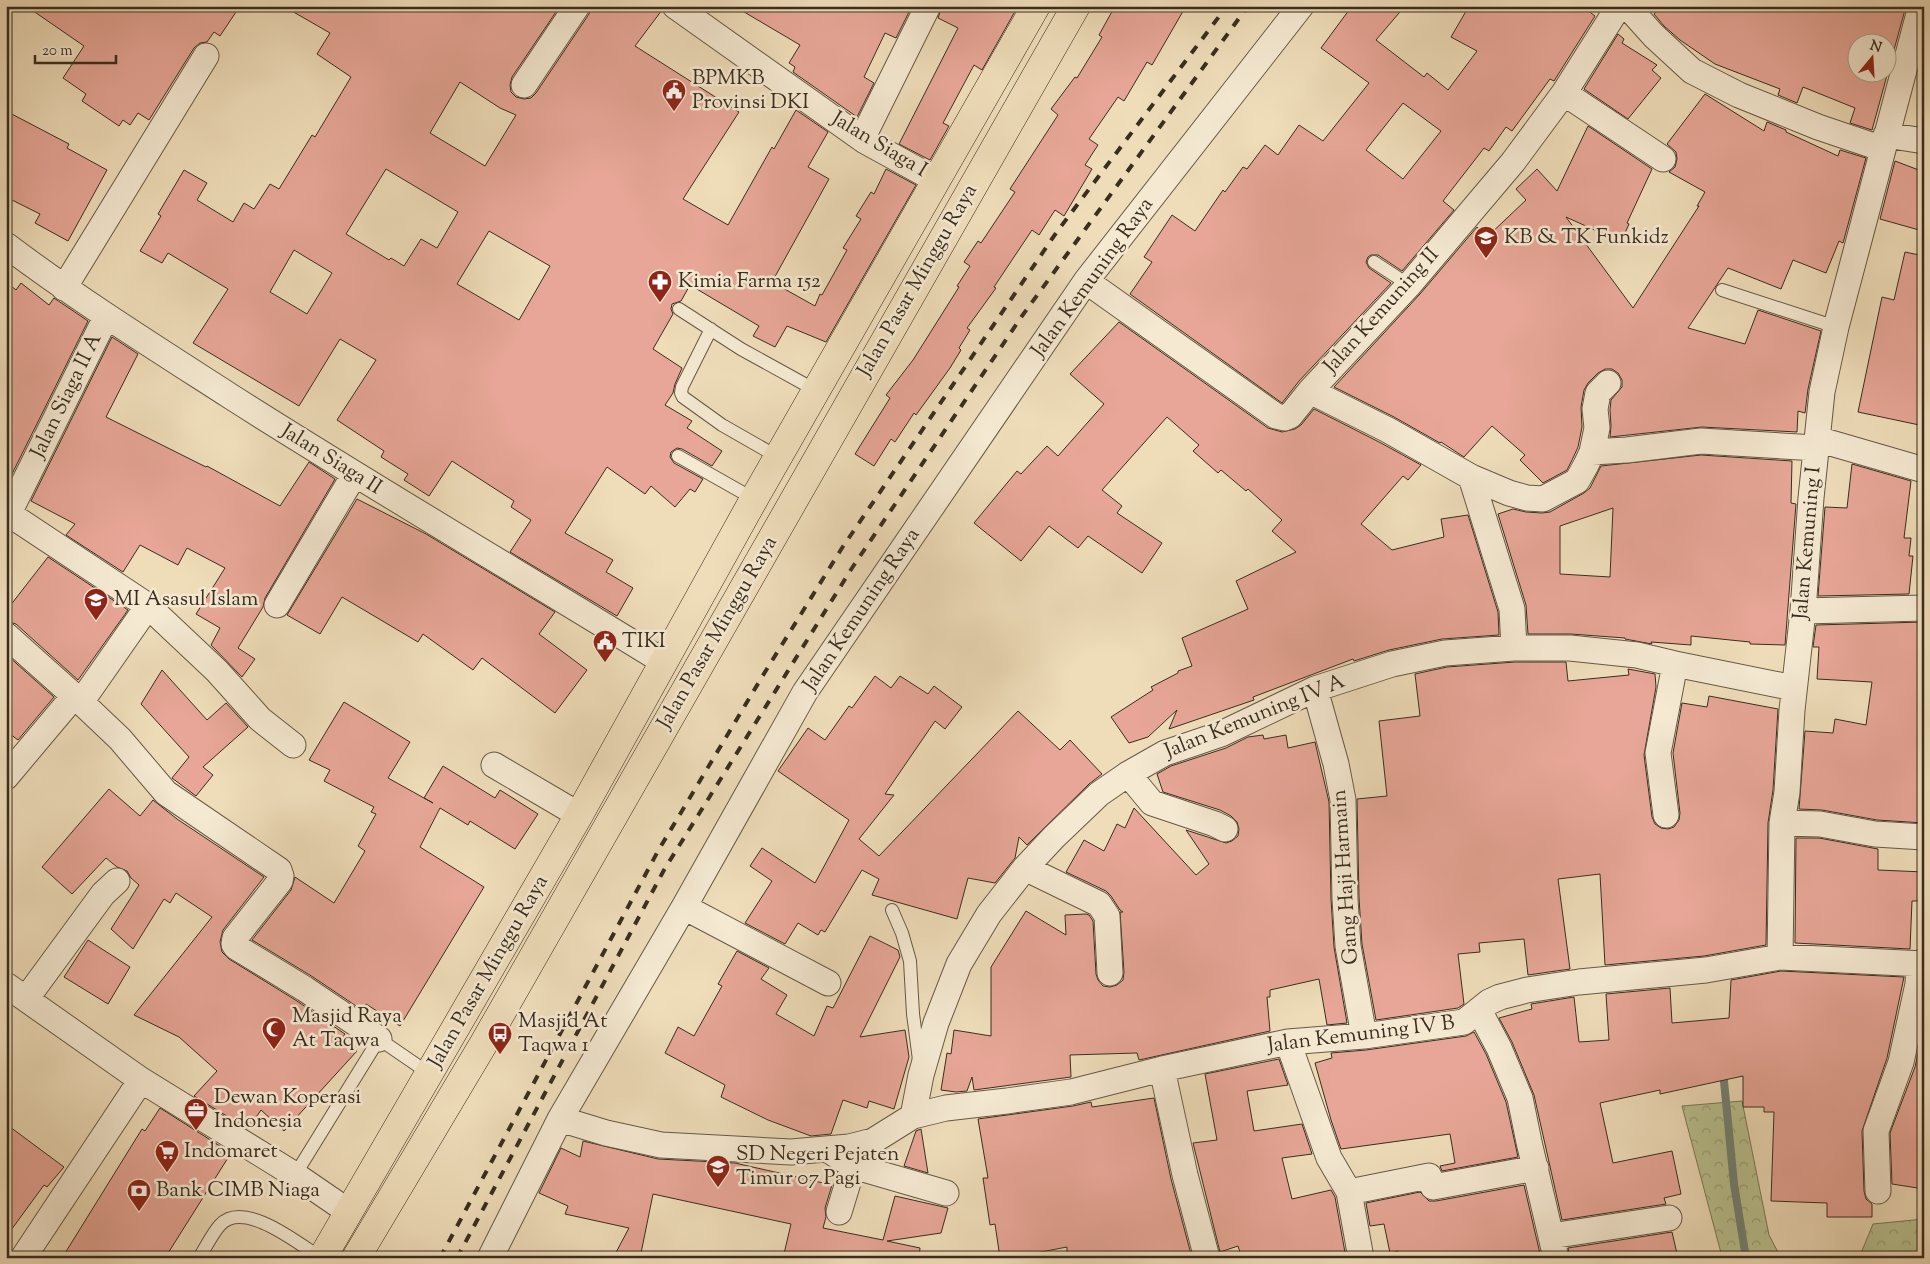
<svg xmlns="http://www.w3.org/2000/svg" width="1930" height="1264" font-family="'Sorts Mill Goudy',serif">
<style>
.forest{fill:url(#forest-crowns);stroke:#797758}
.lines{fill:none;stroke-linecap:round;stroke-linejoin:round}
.stream{stroke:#738277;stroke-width:8}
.building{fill:#e7a697;stroke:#392d1f;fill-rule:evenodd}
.service-casing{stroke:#665946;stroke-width:14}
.minor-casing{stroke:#665946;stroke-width:27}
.primary-casing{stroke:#392d1f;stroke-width:29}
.service{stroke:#f5e9d2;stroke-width:12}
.minor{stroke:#f5e9d2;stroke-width:25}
.primary{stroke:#efddba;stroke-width:28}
.rail{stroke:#392d1f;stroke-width:4;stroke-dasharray:9 9;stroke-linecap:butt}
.labels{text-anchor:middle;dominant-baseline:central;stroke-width:5;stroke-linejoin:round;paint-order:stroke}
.poi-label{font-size:21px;fill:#392d1f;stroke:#f5e9d2;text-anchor:start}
.street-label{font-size:21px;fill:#392d1f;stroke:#f5e9d2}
</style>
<defs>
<pattern id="forest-crowns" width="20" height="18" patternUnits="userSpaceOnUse" patternTransform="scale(1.25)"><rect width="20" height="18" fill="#b9c190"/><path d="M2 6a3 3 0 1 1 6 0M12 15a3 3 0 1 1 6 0" fill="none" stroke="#979d75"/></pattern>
</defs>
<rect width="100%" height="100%" fill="#efddba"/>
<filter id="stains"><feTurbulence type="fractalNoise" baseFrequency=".004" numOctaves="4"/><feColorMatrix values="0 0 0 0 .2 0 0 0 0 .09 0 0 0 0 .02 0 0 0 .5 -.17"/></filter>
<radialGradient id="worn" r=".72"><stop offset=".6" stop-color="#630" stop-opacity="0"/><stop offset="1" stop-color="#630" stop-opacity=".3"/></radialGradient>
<path class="forest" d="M1742 1101 1769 1235 1781 1258H1721V1253L1682 1106Z
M1924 1219V1258H1859L1873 1224Z"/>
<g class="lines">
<path class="stream" d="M1723 1071 1734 1184 1746 1258"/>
</g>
<path class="building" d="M26 6H240L220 36 214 32 207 42 200 43 194 48 149 120 138 113 130 125 123 120 119 126 82 101 86 94 63 78 84 46Z
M283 6H560L512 77 510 85 511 92 516 97 524 99 531 98 536 93 589 14 591 6H661L662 10 635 46 739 112 683 199 728 225 772 147 774 149 796 110 828 132 808 167 829 179 772 282 815 306 820 294 822 295 847 250 843 248 861 219 856 216 871 192 874 194 886 169 916 185 826 342 787 326 775 347 753 336 759 326 690 285 681 301 672 304 671 309 673 314 653 349 682 368 675 384 673 393 665 405 692 421 687 428 722 451 712 466 682 449 677 448 671 452 670 457 674 463 703 479 695 492 690 489 675 507 651 486 645 494 607 467 565 533 613 560 606 572 633 588 617 616 510 552 531 520 511 507 514 501 452 461 429 496 404 480 408 474 381 457 384 451 337 420 376 360 340 339 299 406 193 343 228 289 168 253 162 263 140 251 161 216 158 214 184 170 207 183 197 200 233 222 244 203 254 209 270 184 279 189 312 135 315 137 351 77 317 54 330 33ZM460 82 500 108 516 115 485 166 430 133ZM386 169 458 212 437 248 421 239 404 266 391 258 389 260 346 234ZM489 231 550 266 519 320 457 284ZM294 250 332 273 307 314 270 292Z
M734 6H912L896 38 885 33 864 77 874 83 857 117 793 72 795 67 789 63 800 45Z
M942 6H1018L982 70 974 65 943 123 949 126 930 160 899 144 958 28 938 18Z
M1115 6H1186L1152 65 1147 62 1124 101 1118 97 1089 139 1098 145 1085 165 1092 169 1064 216 1055 210 1039 235 1032 230 994 287 996 288 967 328 970 330 959 348 961 350 950 368 916 415 914 413 895 442 891 439 874 466 855 454 890 398 886 395 913 360 959 287 957 286 970 266 964 262 978 241 981 243 1015 192 1010 189 1058 115 1051 109 1075 77 1077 78 1102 37 1099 35Z
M1352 6H1405L1376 40 1424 77 1427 73 1448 90 1477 51 1451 37 1469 6H1582L1595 16 1554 81 1550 79 1512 131 1506 127 1489 151 1484 148 1443 201 1454 210 1402 271 1378 255H1371L1368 257 1366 262 1369 268 1391 283 1299 381 1282 403 1130 294 1152 262 1144 257 1172 215 1195 231 1223 190 1225 192 1243 167 1247 169 1265 145 1278 155 1299 125 1323 141 1369 83 1321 48ZM1403 103 1441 131 1403 179 1366 150Z
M1661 6H1906L1872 130 1850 123 1855 108 1803 87 1797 103 1778 95 1780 89 1715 64 1680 40 1664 26 1654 14ZM1858 42H1888V72H1858Z
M1618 34 1624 39 1622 43 1657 65 1652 70 1661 78 1628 119 1584 89Z
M1705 94 1764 131 1767 122 1786 130V132L1838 156 1840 150 1866 158 1843 243 1839 241 1826 273 1793 260 1781 289 1728 268 1688 328 1745 344 1758 310 1821 331 1808 389 1805 413 1798 411 1797 432 1702 427 1610 437 1611 426 1610 410 1611 400 1622 387V380L1618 373 1612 369H1605L1598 373 1588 383 1584 390 1581 407 1582 427 1578 447 1573 458 1567 470 1543 483 1520 460 1525 455 1492 426 1464 457 1441 442 1440 443 1394 417 1334 387 1420 294 1477 227 1487 237 1526 200 1516 189 1537 169 1557 191 1588 126 1652 169 1627 223 1629 224 1621 242 1566 217 1633 308 1699 206H1697L1705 192 1669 172 1675 167 1677 159 1676 152 1667 144Z
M6 111 69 144 67 148 107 170 68 241 35 223 40 214 6 197Z
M1895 161 1924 172V212L1919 230 1880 219Z
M1905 252 1924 256V426L1858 412 1882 297 1894 300Z
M6 282 16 290 21 283 49 305 54 298 88 321 6 486Z
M1119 322 1268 428 1282 432 1295 429 1301 425 1314 409 1381 443 1421 465 1408 480 1403 476 1361 524 1392 550 1444 537 1441 519 1468 515 1498 612 1499 635 1442 639 1389 650 1354 661 1353 659 1253 697 1254 700 1169 729 1177 710 1148 737 1129 743 1111 717 1153 690 1151 687 1178 673V671L1192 666 1182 638 1248 609 1236 581 1296 552 1272 531 1282 520 1248 489 1246 491 1221 470 1218 473 1193 451 1199 445 1167 417 1102 490 1122 506 1117 513 1162 543 1142 573 1088 536 1078 548 1049 526 1021 561 974 523 1017 471 1021 474 1047 446 1058 456 1104 404 1070 374Z
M112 337 138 354 106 417 206 467 207 466 280 506 309 462 335 479 265 598 263 607 238 648 255 659 242 677 211 645 220 628 196 614 225 568 187 548 178 565 140 545 123 572 66 535 75 524 31 501Z
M1701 455 1792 461 1791 503 1796 504 1785 645 1750 644V642L1691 636V645L1651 642 1652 644 1625 639V638L1571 634H1528L1526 605 1498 514 1513 509 1526 512 1542 513 1550 512 1584 493 1590 488 1601 466ZM1613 508 1610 577 1560 574V526Z
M1852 464 1911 481 1904 538H1911L1909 556H1913L1909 594 1818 596 1825 507 1847 508Z
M357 499 426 534 555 612 539 634 587 670 555 713 482 658 473 670 423 634 418 642 342 597 320 634 287 615Z
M48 557 128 610 78 680 16 624 6 621V611Z
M1924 622V823L1877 820 1822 810 1799 809 1805 731 1833 733 1835 719 1866 725 1872 682 1817 679 1819 647H1813L1816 625Z
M8 656 54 697 18 740 6 731V659Z
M1515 662H1566L1568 681 1629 675 1628 669 1655 674 1656 687 1644 755 1652 817 1655 824 1661 828 1668 829 1674 827 1679 820 1680 813 1673 753 1682 703 1707 707 1709 696 1778 709 1773 790 1768 823 1766 945 1704 956 1605 965 1600 874 1558 879 1570 969 1528 975 1524 939 1479 943 1480 952 1458 954 1464 1004 1458 1008 1376 1020 1362 944 1359 898 1357 799 1387 796 1379 721 1420 716 1415 674 1447 667Z
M162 670 207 720 226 703 248 727 203 767 213 775 196 796 172 778 189 757 141 704Z
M875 676 891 688 900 676 928 694 934 686 962 707 945 729 935 721 885 794 894 795 859 839 879 856 1018 711 1060 750 1070 740 1102 774 1089 784 1027 845 1019 837 1015 858 995 883 968 878 957 919 872 895 879 879 862 870 825 932 821 930 818 935 798 923 785 944 745 923 772 881 750 866 762 848 815 883 849 820 778 771 808 728 825 740 849 706 852 708Z
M344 702 410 742 388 778 433 803 424 798 443 766 495 798 500 790 538 814 515 849 470 821 468 825 440 808 420 847 484 887 400 1026 366 1004 362 1010 313 977 252 940 291 890 295 877 334 903 365 851 358 846 376 814 371 812 374 807 324 781 330 770 309 760Z
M1263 735 1264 739 1286 735 1288 748 1315 742 1329 802 1331 899 1334 947 1347 1023 1327 1025 1319 979 1270 990V997H1267L1270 1031 1139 1060 1137 1053 1070 1055 1071 1077 974 1090 972 1077 967 1091 956 1092 941 1090 947 1053 951 1054 954 1030 991 1036V967L1026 911 1066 935 1065 915 1086 914 1089 915 1093 921 1096 974 1098 980 1103 986 1110 987 1117 985 1123 980 1124 972 1120 912H1123L1120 910 1111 896 1106 891 1066 872 1084 840 1104 851 1117 824 1125 828 1134 808 1196 875 1209 864 1186 830 1226 843 1232 841 1238 836 1239 829 1237 822 1231 816 1220 810 1163 792 1157 774 1171 766 1226 748 1248 737Z
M109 789 140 816 153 800 177 819 264 877 223 930 220 942 222 952 229 959 297 1001 345 1034 342 1038 357 1051 284 1131 261 1110 248 1129 194 1096 217 1071 179 1037 134 1015 212 917 176 893 170 903 164 899 133 949 111 929 139 885 131 878 127 871 117 867 106 858 72 894 42 867Z
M1796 838H1819L1878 849V870L1924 872 1923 901H1912L1910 949 1795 943Z
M870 936 898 950 900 957 860 1037 905 1030 909 1057 894 1109 869 1101 867 1108 843 1100 831 1134 811 1136 768 1120 721 1097 725 1085 665 1053 678 1027 694 1036 722 986 718 984 737 951 769 968 761 979 787 995 776 1014 814 1036 827 1006 833 1008Z
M88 940 130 967 108 1004 64 977Z
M1781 971 1904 977 1887 1058 1862 1131 1864 1191 1866 1199 1872 1204V1217H1827V1203L1771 1201 1774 1112H1764V1107H1743V1076L1660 1094V1090L1600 1103 1613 1163 1672 1151 1681 1194 1664 1198 1666 1204 1562 1220 1534 1095 1512 1042 1499 1018 1532 1009 1531 1004 1574 997 1579 1042 1609 1040 1606 994 1670 988 1672 1023 1729 1018 1731 980Z
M1924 1025V1189L1892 1184 1890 1133 1915 1067Z
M1474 1032 1486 1054 1506 1102 1518 1157 1442 1171 1440 1166 1455 1163 1450 1134 1341 1149 1331 1120 1315 1063 1332 1058 1331 1053 1366 1050 1466 1036Z
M1279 1059 1288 1085 1247 1091 1254 1131 1302 1124 1312 1154 1282 1158 1292 1199 1331 1190 1335 1197 1346 1258H1242L1238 1246 1220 1252 1193 1143 1217 1140 1205 1074Z
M1154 1098 1171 1179 1192 1258H1067V1247L1025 1255 1024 1258H1000L995 1224 990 1225 983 1178H988L978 1119 1073 1106 1091 1102 1092 1107Z
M160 1108 231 1153 165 1258H62L142 1129 145 1131Z
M6 1124 64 1167 47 1187 44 1185 6 1237Z
M921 1129 928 1173 904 1166 916 1131Z
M583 1141 658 1159 735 1163 832 1185 825 1208 826 1217 823 1228 883 1240 895 1196 948 1208 941 1233 887 1241 920 1248 919 1258H783L791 1224 653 1194 640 1258H613L629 1228 565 1214 568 1206 539 1193 561 1148 580 1157Z
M1524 1185 1541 1258H1400L1398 1251 1390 1253 1384 1224 1370 1226 1366 1203 1420 1192 1429 1201H1436Z
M1672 1232 1678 1258H1570L1568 1248Z"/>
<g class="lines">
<defs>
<path id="service" d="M1374 262 1409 285
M1722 290 1836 327
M679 309 741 349 817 391
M711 329 682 387 681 393 683 397 722 425 778 457
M678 456 754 499
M892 910 902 933 910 961 913 1014 919 1060
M295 1175 379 1039 430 1074
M199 1258C206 1247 212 1234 220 1225 244 1199 299 1244 321 1258"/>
<path id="minor" d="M675 6 865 141 936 180
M1627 6 1654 36 1692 71 1739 95 1818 127 1883 149
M524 85 577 6
M1564 93 1663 159
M1886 135 1924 141
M862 139 928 6
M6 245C79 300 154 347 230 396 373 487 519 573 664 662
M1086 281 1276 416 1285 418 1290 416 1310 391 1409 285 1513 162 1564 93 1619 6
M64 288 206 56
M1310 391 1388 430 1471 477 1509 493 1527 498 1543 499 1577 481 1586 465 1592 452 1597 428 1595 409 1598 393 1608 383
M1817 439 1924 470
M1592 452 1627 450 1701 441 1816 448
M1471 477 1512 609 1514 648
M6 512 148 606 217 671 260 719 293 745
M9 513 106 317
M277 605 354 475
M148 606 81 702 120 739 166 793 279 870 281 876 280 881 235 938 234 944 236 947 305 989 379 1039
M1803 611 1924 608
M6 635 81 702
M1315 689 1336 764 1343 800 1345 899 1348 946 1364 1036
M494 765 579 815
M1128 774 1152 803 1215 824 1225 829
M6 777 74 696
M1666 815 1658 753 1675 664
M1782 823 1820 824 1875 834 1924 837
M1025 868 1099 904 1107 916 1110 973
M684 907 828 983
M1780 957 1782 823 1787 792 1792 710 1803 611 1811 498 1822 392 1836 327 1921 6
M6 985 141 1080 295 1175 349 1212
M26 999 103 894 117 881
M1479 1010 1499 1048 1520 1098 1529 1142 1556 1258
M1288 1042 1329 1158 1349 1192 1361 1258
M1162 1069 1185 1175 1207 1258
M913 1116 921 1075 936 1023 959 964 989 914 1025 868 1054 837 1099 794 1128 774 1165 753 1221 734 1315 689 1392 664 1445 653 1514 648H1570L1637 655 1675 664 1794 688
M560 1119 606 1133 661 1145 791 1152 849 1147 873 1141 913 1116 946 1108 1007 1101 1071 1092 1162 1069 1288 1042 1364 1036 1464 1022 1489 1002 1500 997 1527 990 1579 982 1706 970 1780 957 1924 964
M827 1149 853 1166 946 1193
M1878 1191 1876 1131 1901 1062 1918 984 1919 963
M1349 1192 1429 1176 1433 1187 1536 1168
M839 1212 853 1166
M1551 1236 1669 1218
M23 1258 141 1080
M490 1258 560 1119 684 907 805 692 1086 281 1301 6"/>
<path id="primary" d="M322 1258 579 815 754 499 1036 6
M356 1258 484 1043 1076 6"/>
</defs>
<use href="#service" class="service-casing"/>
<use href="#minor" class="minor-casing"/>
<use href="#primary" class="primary-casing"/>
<use href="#service" class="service"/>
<use href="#minor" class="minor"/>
<use href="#primary" class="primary"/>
<path class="rail" d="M440 1258 658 851 765 672 842 548 1056 233 1227 6
M457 1258 664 870 852 568 1022 316 1248 6"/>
</g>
<defs>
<symbol id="civic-pin" viewBox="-11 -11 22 30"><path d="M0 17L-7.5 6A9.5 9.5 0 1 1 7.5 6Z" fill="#8f2418" stroke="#f5e9d2"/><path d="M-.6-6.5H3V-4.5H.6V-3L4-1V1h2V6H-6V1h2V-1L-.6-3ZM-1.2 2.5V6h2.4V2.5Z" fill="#fff"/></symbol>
<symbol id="school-pin" viewBox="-11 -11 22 30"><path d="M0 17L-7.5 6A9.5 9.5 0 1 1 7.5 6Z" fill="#8f2418" stroke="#f5e9d2"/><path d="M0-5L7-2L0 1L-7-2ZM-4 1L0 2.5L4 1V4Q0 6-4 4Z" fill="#fff"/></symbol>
<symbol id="pharmacy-pin" viewBox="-11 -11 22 30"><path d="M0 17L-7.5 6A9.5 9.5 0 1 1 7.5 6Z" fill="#8f2418" stroke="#f5e9d2"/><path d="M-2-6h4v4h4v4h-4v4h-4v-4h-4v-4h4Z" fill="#fff"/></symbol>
<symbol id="mosque-pin" viewBox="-11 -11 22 30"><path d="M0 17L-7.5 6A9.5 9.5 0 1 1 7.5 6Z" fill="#8f2418" stroke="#f5e9d2"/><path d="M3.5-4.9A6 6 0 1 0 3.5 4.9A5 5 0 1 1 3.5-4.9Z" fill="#fff"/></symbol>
<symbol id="bus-pin" viewBox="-11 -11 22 30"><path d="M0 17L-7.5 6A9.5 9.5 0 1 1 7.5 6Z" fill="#8f2418" stroke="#f5e9d2"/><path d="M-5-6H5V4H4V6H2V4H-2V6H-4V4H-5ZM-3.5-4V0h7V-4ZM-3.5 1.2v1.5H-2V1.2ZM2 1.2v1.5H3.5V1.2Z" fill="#fff"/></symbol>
<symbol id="office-pin" viewBox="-11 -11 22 30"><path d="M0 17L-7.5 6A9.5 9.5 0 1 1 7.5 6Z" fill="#8f2418" stroke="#f5e9d2"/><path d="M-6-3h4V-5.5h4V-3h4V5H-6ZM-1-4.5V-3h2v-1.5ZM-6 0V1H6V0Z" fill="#fff"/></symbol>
<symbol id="supermarket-pin" viewBox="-11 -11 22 30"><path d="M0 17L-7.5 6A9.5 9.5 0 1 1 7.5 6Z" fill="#8f2418" stroke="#f5e9d2"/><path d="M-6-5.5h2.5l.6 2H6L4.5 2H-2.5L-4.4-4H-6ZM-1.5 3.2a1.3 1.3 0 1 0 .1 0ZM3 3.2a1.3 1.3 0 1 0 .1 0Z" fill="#fff"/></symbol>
<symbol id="bank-pin" viewBox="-11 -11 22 30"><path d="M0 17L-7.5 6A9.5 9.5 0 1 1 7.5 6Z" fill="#8f2418" stroke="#f5e9d2"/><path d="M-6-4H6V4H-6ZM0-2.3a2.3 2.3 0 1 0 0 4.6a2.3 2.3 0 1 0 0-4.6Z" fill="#fff"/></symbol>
</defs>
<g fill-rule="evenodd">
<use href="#civic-pin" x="660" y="77" width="28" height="38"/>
<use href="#school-pin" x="1472" y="224" width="28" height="38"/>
<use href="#pharmacy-pin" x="646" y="268" width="28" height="38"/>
<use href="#school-pin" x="82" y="586" width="28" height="38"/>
<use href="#civic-pin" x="591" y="628" width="28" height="38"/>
<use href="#mosque-pin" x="260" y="1015" width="28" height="38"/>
<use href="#bus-pin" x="486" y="1020" width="28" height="38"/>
<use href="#office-pin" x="182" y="1096" width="28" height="38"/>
<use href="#supermarket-pin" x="153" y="1138" width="28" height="38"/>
<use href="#school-pin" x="704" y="1153" width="28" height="38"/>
<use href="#bank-pin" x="125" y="1177" width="28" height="38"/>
</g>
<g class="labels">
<g class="poi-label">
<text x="692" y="79">BPMKB<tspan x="692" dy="24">Provinsi DKI</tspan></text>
<text x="1504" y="238">KB &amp; TK Funkidz</text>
<text x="678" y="282">Kimia Farma 152</text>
<text x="114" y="600">MI Asasul Islam</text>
<text x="622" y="642">TIKI</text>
<text x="292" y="1017">Masjid Raya<tspan x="292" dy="24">At Taqwa</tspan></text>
<text x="518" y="1022">Masjid At<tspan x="518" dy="24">Taqwa 1</tspan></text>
<text x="214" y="1098">Dewan Koperasi<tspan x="214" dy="24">Indonesia</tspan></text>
<text x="184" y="1152">Indomaret</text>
<text x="736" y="1155">SD Negeri Pejaten<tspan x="736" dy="24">Timur 07 Pagi</tspan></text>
<text x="156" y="1191">Bank CIMB Niaga</text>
</g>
<g class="street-label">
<text transform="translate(879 145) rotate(31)">Jalan Siaga I</text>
<text transform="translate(1093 278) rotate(-54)">Jalan Kemuning Raya</text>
<text transform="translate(918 281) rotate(-60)">Jalan Pasar Minggu Raya</text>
<text transform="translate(1382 311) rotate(-48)">Jalan Kemuning II</text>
<text transform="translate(67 396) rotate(-64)">Jalan Siaga II A</text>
<text transform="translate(331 460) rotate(32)">Jalan Siaga II</text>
<text transform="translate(1808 543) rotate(-85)">Jalan Kemuning I</text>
<text transform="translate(862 610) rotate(-56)">Jalan Kemuning Raya</text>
<text transform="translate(718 633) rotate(-60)">Jalan Pasar Minggu Raya</text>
<text transform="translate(1255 717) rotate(-22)">Jalan Kemuning IV A</text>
<text transform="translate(1346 877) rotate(-94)">Gang Haji Harmain</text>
<text transform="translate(489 972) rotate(-60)">Jalan Pasar Minggu Raya</text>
<text transform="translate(1361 1035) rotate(-7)">Jalan Kemuning IV B</text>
</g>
</g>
<rect width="1930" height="1264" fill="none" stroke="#efddba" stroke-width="25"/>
<rect x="8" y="8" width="1915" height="1249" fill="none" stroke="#392d1f" stroke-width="2.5"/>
<rect x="12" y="12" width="1905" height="1239" fill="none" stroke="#392d1f"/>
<g transform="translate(1872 58) rotate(18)"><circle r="24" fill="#f5e9d2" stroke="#aa9e8a"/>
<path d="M0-4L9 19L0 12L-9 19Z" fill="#8f2418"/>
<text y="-8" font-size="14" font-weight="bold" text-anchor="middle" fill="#392d1f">N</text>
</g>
<path d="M35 55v8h81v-8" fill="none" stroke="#392d1f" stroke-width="2.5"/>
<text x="42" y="55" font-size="15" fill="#392d1f" stroke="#f5e9d2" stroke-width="4" paint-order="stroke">20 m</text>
<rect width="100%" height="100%" filter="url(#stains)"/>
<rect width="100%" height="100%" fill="url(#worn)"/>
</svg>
